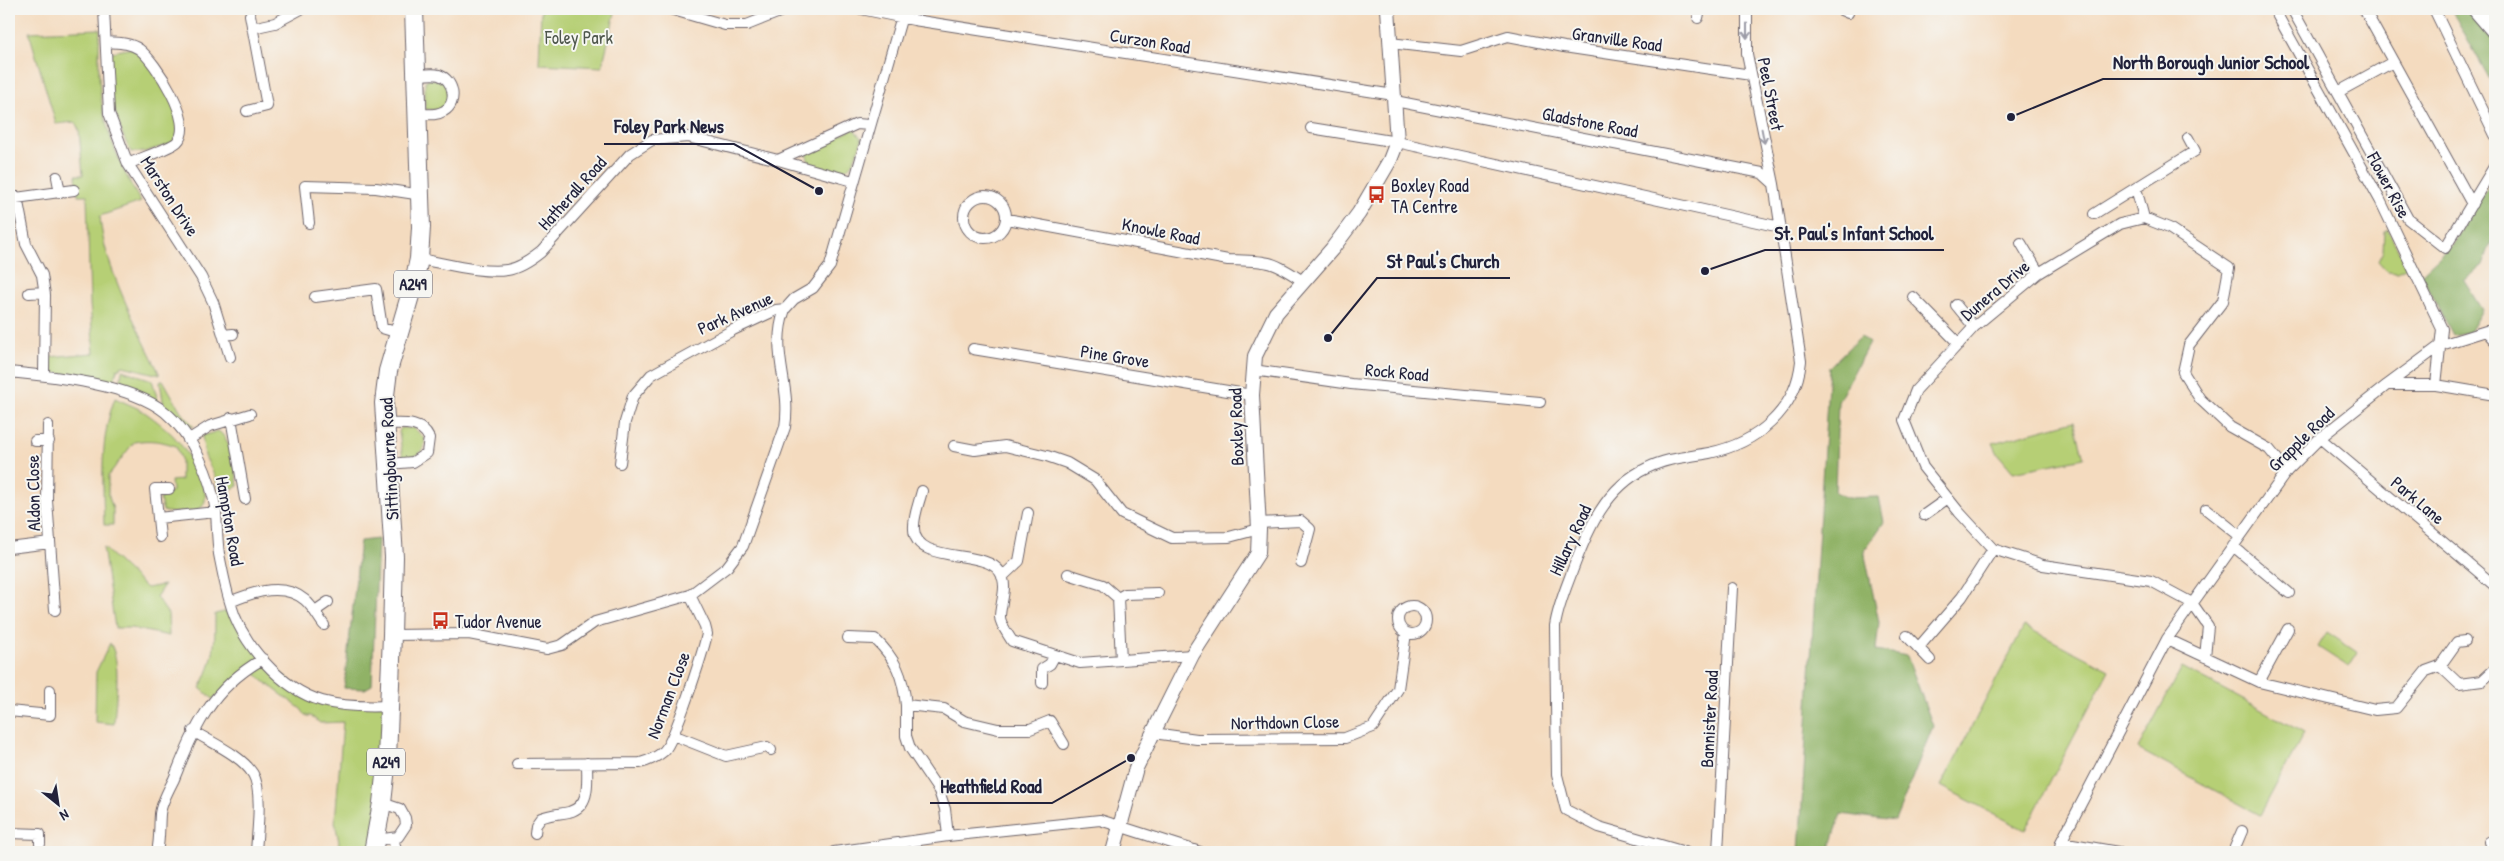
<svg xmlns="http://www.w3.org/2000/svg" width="2504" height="861" font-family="'Patrick Hand',sans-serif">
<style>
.green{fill:#b6cf75;stroke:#6c7858}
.forest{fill:#90b266;stroke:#596a50}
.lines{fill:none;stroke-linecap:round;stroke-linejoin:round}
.minor-casing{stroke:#6c6369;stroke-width:12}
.tertiary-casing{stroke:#6c6369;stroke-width:16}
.trunk-casing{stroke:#6c6369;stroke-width:20}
.minor{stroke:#fff;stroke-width:10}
.tertiary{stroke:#fff;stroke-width:14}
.trunk{stroke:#fff;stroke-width:18}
.oneway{stroke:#9c9ca7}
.labels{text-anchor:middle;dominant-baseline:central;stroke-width:4;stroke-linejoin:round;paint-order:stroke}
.shield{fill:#f6f6f2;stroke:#626272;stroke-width:1}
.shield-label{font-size:16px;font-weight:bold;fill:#22223b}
.park-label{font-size:18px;fill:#4e564c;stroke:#f6f6f2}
.street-label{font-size:18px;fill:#22223b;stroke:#f6f6f2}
.poi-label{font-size:18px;fill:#22223b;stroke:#f6f6f2;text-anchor:start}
.leader{fill:none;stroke:#22223b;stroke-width:2}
.callout-dot{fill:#22223b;stroke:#f6f6f2;stroke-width:2}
.callout-label{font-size:19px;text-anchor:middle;font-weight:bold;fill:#22223b;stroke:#f6f6f2;stroke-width:4;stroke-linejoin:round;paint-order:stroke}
</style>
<rect width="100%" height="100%" fill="#f6f6f2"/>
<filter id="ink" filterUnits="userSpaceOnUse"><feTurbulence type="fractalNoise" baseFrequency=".02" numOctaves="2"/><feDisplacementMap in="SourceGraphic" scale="10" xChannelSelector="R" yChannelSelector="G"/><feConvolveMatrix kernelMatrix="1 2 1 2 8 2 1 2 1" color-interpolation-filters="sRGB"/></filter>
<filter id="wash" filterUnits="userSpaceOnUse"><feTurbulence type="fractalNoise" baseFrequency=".0096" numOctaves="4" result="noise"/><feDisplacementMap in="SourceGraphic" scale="20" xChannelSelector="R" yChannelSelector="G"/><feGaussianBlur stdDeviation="1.12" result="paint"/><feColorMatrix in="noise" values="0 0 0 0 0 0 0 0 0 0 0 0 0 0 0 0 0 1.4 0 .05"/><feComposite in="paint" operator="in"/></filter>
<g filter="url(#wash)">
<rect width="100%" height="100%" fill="#f4dbbf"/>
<path class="green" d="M541 9H616L602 67 539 64Z
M100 29C99 49 98 70 100 90 104 129 121 169 141 202L100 216C103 267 139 329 160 375L123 366 117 369 114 383 56 373 49 370 46 363 49 357 94 353 90 304 87 195H78L76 175H83L79 130 75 122 56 124 29 32Z
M137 47 181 114 177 142 144 152H131C117 128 104 79 112 52Z
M431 79 443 81 449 90 447 104 436 110 425 109V81Z
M854 129 862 139C850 175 847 175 810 165L806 153 809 149Z
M2387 229 2408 267 2398 272 2387 271 2378 261 2383 251 2384 231Z
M122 370 152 380 160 407 120 385Z
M163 380 180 410 194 427 183 425 164 407 160 382Z
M115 398C127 404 140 408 150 416 161 424 173 434 181 445 190 457 222 505 194 511 184 512 171 514 163 511L160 500 163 495 172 491 171 481 181 480V459L176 446C162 441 149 439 134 442L108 476V494L113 509V525H104C103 481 99 440 115 398Z
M2074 421 2084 458 2013 472 1998 454 1993 443Z
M401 428H414L425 439C424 455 417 456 403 459L399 432Z
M218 431C232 439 236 471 238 486L227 491 231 511 226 512 215 477 205 456 202 436Z
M103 547 146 588 164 585 156 597 168 614 169 636 131 628H115Z
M233 610 263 659 311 697 390 706 373 852H336L339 842 335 822 343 722 320 723 311 716H306L301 709 262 680 250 667 213 699 200 688C215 660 215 645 215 614Z
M2024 626 2109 670 2025 830 1941 786Z
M2327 632 2358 653 2349 667 2318 647Z
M110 643C122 662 115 701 114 724L95 722 96 672Z
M2182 667 2304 733 2260 815 2138 749Z"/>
<path class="forest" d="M2451 9H2466L2495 41V89Z
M2495 176V238L2491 242 2483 265 2464 281 2482 310 2469 332 2453 335 2421 274 2452 245Z
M1861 336 1869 343 1838 402 1835 492 1847 498 1879 497 1884 522 1864 551 1879 622 1876 650 1907 656 1933 726 1895 821 1841 814 1829 852H1799L1829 367Z
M378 539 372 685 365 689 344 688 360 541Z"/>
</g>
<g filter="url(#ink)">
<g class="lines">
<defs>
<path id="minor" d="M104 9 109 113 128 164 201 277 213 302 230 357
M670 9 725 25H747L787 9
M861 9 914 20 1394 95
M1839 9 1848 13
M2274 9 2380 200 2442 329 2436 385
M2292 9 2408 219 2445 248 2495 165
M2364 9 2472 204
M2434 9 2495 135
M1698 18 1700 9
M252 28 275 23 301 9
M106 42C117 43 129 42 139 49 155 61 196 123 177 142 171 148 138 159 128 164
M1390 43 1461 51 1508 36 1564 47 1751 75
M415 76C423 75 432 73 439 75 454 80 458 103 444 111 436 116 426 114 417 114
M2338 92 2393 62
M1395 101 1762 173 1773 183
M247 111 267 106 250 15
M1311 128 1397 142 1780 227
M778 160 853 181
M57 177 60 193
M2136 188 2144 218
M964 217a21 21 0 1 1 42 0a21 21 0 1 1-42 0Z
M17 197 26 244 42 275 45 295 44 375
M9 199 74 190
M2094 214 2195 151 2188 138
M1007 219 1228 260C1267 261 1271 259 1304 282
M309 223 305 186 376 188 422 195
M2021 243 2039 273
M419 259C444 263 482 274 507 270 520 268 531 260 541 252L630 154 652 140 688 137 778 160 857 124 869 125
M29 293 44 292
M315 297 376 289 382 328 399 333
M1913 297 1959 344
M1956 305 1974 327
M223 335 233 334
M973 349 1252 395
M1253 370 1351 384 1540 402
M9 372C53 376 130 384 165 412 193 435 211 477 216 512 217 526 217 540 219 554 222 569 225 586 230 602 241 643 281 689 322 701 344 707 368 707 390 706
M2387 385 2441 345 2486 331 2495 341
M231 418 245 499
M384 424C400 424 421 420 429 438L427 453 413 462 388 464
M48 425 47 500 55 610
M2320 438 2495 586
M188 440 210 426 250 414
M35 441H49
M954 446 975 450 1005 446 1047 456 1067 463 1095 480 1122 514 1172 538 1229 537 1259 529
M620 463 625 422 633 396 651 375 733 330 776 310 785 309 794 299 813 288 830 266 904 9
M922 491C919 503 913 517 914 529 915 565 985 548 1000 572 1009 586 1000 603 1000 617 1000 624 1008 634 1012 641L1080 663 1192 655
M2206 509 2240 536
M1924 515 1948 498
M158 518 216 512
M1259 523 1301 521 1310 529 1301 563
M160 537 155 489H169
M2233 546 2289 593
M9 548 50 543
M1068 574 1103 585 1118 598
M1002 577 1019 561 1028 513
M230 602C252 592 284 582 305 600 313 607 318 617 324 625
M1398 620a14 14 0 1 1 28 0a14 14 0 1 1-28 0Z
M315 611 328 602
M392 635 469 634 547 649 562 645 595 622 690 595 727 567 743 546 785 427C792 383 769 354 785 309
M1907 636 1930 660
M848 638 875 639C896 659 903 676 906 705
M2167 639 2259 682 2375 710 2396 708 2426 671 2440 666 2459 684 2482 681 2495 669
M1918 648 1962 597 1993 549
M2205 657 2208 626 2192 603 2151 581 2043 565 1993 549 1959 512 1923 467 1904 420 1916 390 1974 327 2039 273 2120 224 2144 218 2169 228 2229 268 2223 301 2189 345 2183 372 2200 399 2230 427 2269 449 2287 471
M1121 660 1118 598 1125 594 1158 593
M2440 666 2457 642 2465 641
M2259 682 2288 629
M1042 683V669L1050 664 1055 655
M9 711 50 715V690
M193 731C212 743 241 755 253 774 263 791 257 833 256 852
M1153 733 1197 739 1345 738 1373 727 1398 689 1406 633
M673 735 726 756 767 747 771 750
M517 764 640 763C648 761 657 757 664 751 675 740 703 652 707 634L705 626 690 595
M9 833 40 834V844
M535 833 536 825 541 818C550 814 560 814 569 812 591 806 587 781 587 763
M948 836 945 809 939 791 910 748 906 736V705L944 709 964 721 998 729H1030L1050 721 1064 744
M393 839 397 852
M376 840 398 837 406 825 405 818 400 809 382 803
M2061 842 2118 852
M2489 842 2495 839
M157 852C160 839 159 827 160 814 161 803 169 789 174 779 195 726 212 688 263 659
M834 852 948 836 1100 820 1200 852
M1685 852 1599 827 1566 810 1557 775 1555 626C1558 606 1566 588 1573 569 1588 529 1606 487 1647 468 1667 458 1688 457 1709 453 1757 443 1796 411 1801 361L1774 184 1747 54V9
M1718 852 1732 588
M2059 852 2061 842 2167 639 2287 471 2320 438 2387 385H2436L2495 395
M2233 852 2242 831"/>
<path id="tertiary" d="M1113 852 1136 768 1153 733 1192 655 1258 553 1259 529 1252 395 1255 356 1276 313 1332 249 1359 213 1390 160 1397 142 1388 9"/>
<path id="trunk" d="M2477 9 2495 30
M373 852 382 803 387 758 392 635 394 557 384 403 388 371 414 282 419 259 421 227 414 9"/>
</defs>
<use href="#minor" class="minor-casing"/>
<use href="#tertiary" class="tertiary-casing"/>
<use href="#trunk" class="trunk-casing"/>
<use href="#minor" class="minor"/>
<use href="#tertiary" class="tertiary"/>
<use href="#trunk" class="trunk"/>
</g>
<defs><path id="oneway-shaft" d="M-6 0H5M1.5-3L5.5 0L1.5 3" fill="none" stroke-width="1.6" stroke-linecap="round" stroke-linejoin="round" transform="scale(1.25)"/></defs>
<g class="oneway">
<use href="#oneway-shaft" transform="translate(1747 31) rotate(90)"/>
<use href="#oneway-shaft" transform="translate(1763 136) rotate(79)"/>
</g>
</g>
<defs>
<symbol id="bus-bare" viewBox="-9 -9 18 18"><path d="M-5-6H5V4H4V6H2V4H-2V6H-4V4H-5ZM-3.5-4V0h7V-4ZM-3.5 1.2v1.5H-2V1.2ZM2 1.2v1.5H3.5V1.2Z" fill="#c8321e" stroke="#f6f6f2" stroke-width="2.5" paint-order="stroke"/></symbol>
</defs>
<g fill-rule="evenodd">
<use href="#bus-bare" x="1364" y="182" width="25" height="25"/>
<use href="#bus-bare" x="428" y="608" width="25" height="25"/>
</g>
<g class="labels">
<g class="shield">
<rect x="394" y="270.5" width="38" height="27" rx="4"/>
<rect x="367" y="748.5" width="38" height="27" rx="4"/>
</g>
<g class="shield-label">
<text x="413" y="284">A249</text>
<text x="386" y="762">A249</text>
</g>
<g class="park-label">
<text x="579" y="37">Foley Park</text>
</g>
<g class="street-label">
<text transform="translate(1617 39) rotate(8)">Granville Road</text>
<text transform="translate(1150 41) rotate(9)">Curzon Road</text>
<text transform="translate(1771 94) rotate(79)">Peel Street</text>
<text transform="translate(1590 122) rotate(11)">Gladstone Road</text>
<text transform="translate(2389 185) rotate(62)">Flower Rise</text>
<text transform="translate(572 193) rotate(-48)">Hatherall Road</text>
<text transform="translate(170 196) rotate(57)">Marston Drive</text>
<text transform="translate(1161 231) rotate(11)">Knowle Road</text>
<text transform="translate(1995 290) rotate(-40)">Dunera Drive</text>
<text transform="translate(735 313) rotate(-24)">Park Avenue</text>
<text transform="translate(1115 356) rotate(9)">Pine Grove</text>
<text transform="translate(1397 372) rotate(5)">Rock Road</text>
<text transform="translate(1236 427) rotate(-92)">Boxley Road</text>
<text transform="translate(2301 439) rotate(-44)">Grapple Road</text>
<text transform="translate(389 459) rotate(-93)">Sittingbourne Road</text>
<text transform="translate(33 493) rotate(-91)">Aldon Close</text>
<text transform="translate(2418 500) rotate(40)">Park Lane</text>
<text transform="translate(230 521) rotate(80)">Hampton Road</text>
<text transform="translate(1570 540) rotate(-65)">Hillary Road</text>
<text transform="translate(668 695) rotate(-69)">Norman Close</text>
<text transform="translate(1709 719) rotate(-87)">Bannister Road</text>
<text transform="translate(1285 722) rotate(-1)">Northdown Close</text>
</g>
<g class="poi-label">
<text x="1391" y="185">Boxley Road<tspan x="1391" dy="21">TA Centre</tspan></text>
<text x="455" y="621">Tudor Avenue</text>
</g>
</g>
<path class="leader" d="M2011 117L2103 79H2319M819 191L734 144H604M1705 271L1765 250H1944M1328 338L1377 278H1510M1131 758L1052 803H930"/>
<g class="callout-dot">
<circle cx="2011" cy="117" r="5"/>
<circle cx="819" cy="191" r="5"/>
<circle cx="1705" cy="271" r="5"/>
<circle cx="1328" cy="338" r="5"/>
<circle cx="1131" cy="758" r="5"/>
</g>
<g class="callout-label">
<text x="2211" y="69">North Borough Junior School</text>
<text x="669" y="133">Foley Park News</text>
<text x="1854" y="240">St. Paul's Infant School</text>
<text x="1443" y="268">St Paul's Church</text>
<text x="991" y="793">Heathfield Road</text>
</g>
<rect width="2504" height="861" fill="none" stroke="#f6f6f2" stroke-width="30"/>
<g transform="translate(58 804) rotate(150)" stroke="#f6f6f2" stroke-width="4" paint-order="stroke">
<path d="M0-4L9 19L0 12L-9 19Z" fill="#22223b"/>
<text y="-8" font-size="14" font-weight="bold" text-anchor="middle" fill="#22223b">N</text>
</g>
</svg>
